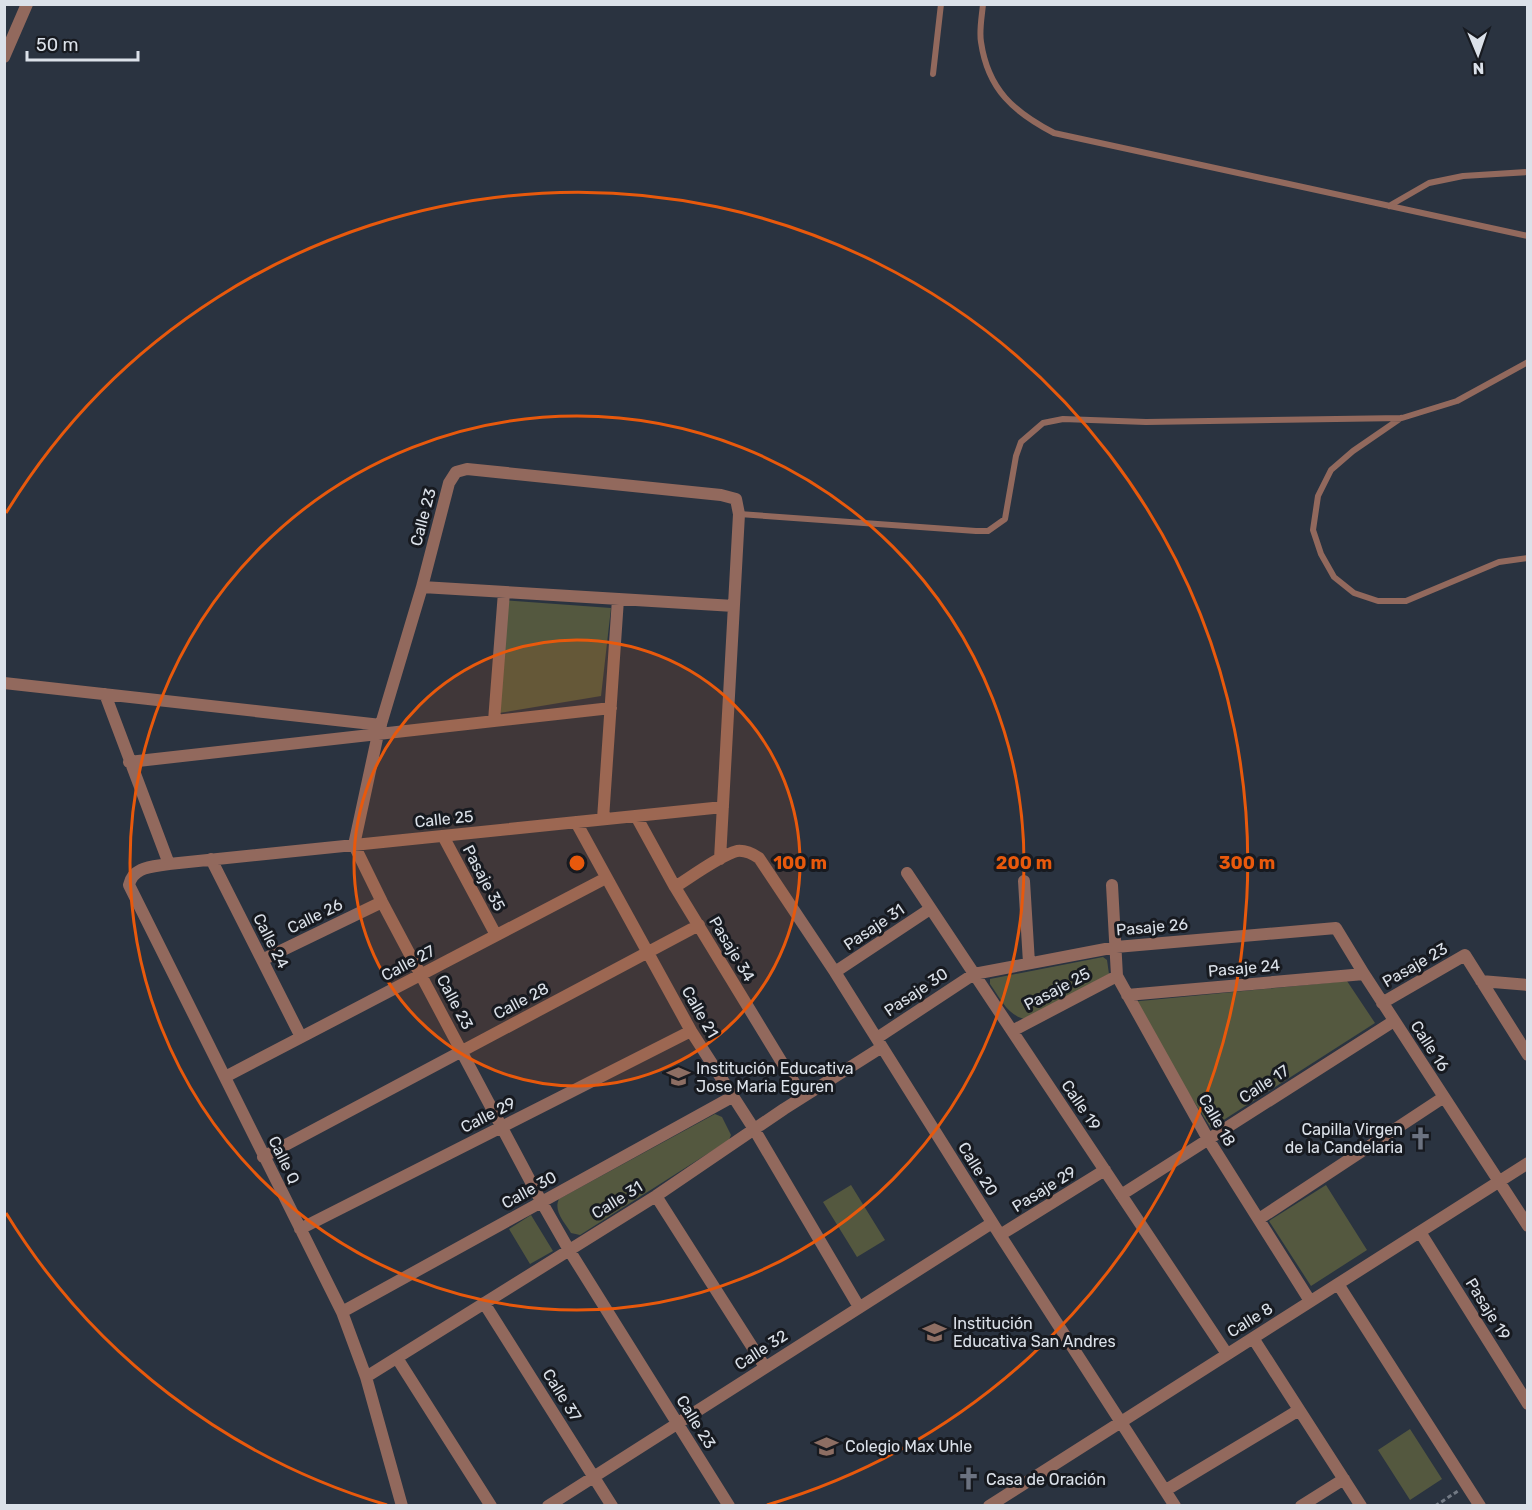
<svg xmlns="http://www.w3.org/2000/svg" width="1532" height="1510" font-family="Rubik,sans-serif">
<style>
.green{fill:#54583f}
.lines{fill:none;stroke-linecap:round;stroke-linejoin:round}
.path{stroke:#727a85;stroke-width:3;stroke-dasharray:4.5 3;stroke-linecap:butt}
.lane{stroke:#92695d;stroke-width:6}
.street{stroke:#92695d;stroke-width:12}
.ring{fill:none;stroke:#e8590c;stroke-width:3}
.labels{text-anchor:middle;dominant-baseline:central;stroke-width:6;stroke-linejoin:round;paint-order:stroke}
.street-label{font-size:16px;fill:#dbe1e9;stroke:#171a20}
.poi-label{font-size:16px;fill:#dbe1e9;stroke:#171a20;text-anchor:start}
.centre{fill:#e8590c;stroke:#171a20;stroke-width:3}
.ring-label{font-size:18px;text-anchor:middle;font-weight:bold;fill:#e8590c;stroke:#171a20;stroke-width:6;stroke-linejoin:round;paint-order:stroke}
</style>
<rect width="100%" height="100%" fill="#2a3340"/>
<path class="green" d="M501 600 611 608 601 696 493 714Z
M1103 957 1107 960 1109 974 1025 1019C1008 1016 1000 998 990 984V979Z
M1347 981 1375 1023 1211 1128 1130 1002Z
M715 1114 722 1117 731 1135 729 1140 580 1235 571 1233C565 1223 553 1211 559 1199Z
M851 1185 885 1240 857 1257 823 1202Z
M1326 1185 1367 1250 1311 1286 1269 1221Z
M531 1215 553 1251 530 1264 509 1229Z
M1410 1429 1442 1479 1410 1500 1378 1450Z"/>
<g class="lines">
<path class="path" d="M1435 1506 1458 1491"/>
<path class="lane" d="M983 4C982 16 979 30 981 42 988 90 1014 112 1054 133L1528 236
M933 74 941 4
M1389 206 1429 183 1463 176 1528 172
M1401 418 1353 451 1331 470 1318 496 1313 530 1321 554 1334 577 1354 593 1378 601H1406L1499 562 1528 558
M739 514 976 531H988L1005 519 1016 456 1021 442 1043 423 1063 419 1146 422 1402 418 1457 401 1528 362"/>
<path class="street" d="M4 57 27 4
M422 587 734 606
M4 683 381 725
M105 694 169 864
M494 721 504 592
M129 762 611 708
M636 816 675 887 803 1097
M603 819 618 599
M576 822 691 1031 754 1129 859 1307
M443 836 496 935
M211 859 301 1037
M720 859 739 514 736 499 721 495 467 469 456 472 449 483 422 587 378 734 354 845 382 902 541 1201 569 1250 729 1506
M907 873 1227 1354
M1024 881 1029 963
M1112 885 1117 976 1208 1139 1310 1301
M675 887C691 877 721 855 737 851 745 850 753 854 759 858L835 972 1000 1235 1175 1506
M262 960 382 902
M835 972 930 909
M1481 981 1528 985
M1127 995 1364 974
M1382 1003 1465 955 1528 1055
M1012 1031 1117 976
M877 1038 974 974 1116 947 1336 928 1364 974 1528 1226
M225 1077 606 878
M263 1157 699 925
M1121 1195 1394 1021
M656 1196 765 1367
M1259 1219 1444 1097
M300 1229 691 1031
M1420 1232 1528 1404
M1000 1235 1105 1170
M1338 1284 1480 1506
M484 1303 612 1506
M342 1312 732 1097
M1253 1338 1361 1506
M397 1358 491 1506
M366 1377 656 1196 784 1109 882 1047
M1166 1490 1299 1410
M402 1506 366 1377 342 1312 129 885C133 866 153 867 169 864L723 807
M548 1506 992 1223
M989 1506 1528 1163
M1301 1506 1344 1479"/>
</g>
<circle cx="577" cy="863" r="223" fill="#e8590c" fill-opacity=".12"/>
<g class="ring">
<circle cx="577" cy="863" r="223"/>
<circle cx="577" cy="863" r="447"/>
<path d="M387 1505A670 670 0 0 1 6 1213M6 513A670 670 0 1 1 767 1505"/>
</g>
<defs>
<symbol id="school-bare" viewBox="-9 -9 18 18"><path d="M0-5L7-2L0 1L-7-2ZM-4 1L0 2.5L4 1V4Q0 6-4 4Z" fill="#8d6e63" stroke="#171a20" stroke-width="2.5" paint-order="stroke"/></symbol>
<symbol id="church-bare" viewBox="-9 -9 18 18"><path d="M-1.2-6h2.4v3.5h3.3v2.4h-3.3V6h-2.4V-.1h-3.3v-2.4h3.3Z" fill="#6b7280" stroke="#171a20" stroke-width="2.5" paint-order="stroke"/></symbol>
</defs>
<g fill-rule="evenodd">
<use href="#school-bare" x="662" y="1060" width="33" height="33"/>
<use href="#church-bare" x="1404" y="1122" width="33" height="33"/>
<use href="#school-bare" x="918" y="1316" width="33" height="33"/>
<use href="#school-bare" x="810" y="1430" width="33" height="33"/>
<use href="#church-bare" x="952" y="1462" width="33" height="33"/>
</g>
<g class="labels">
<g class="street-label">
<text transform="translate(423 517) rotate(-75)">Calle 23</text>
<text transform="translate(444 819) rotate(-6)">Calle 25</text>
<text transform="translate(484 878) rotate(62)">Pasaje 35</text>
<text transform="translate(315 916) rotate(-26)">Calle 26</text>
<text transform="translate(874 927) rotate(-34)">Pasaje 31</text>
<text transform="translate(1152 927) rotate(-5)">Pasaje 26</text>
<text transform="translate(271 941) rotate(63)">Calle 24</text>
<text transform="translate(732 949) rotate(59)">Pasaje 34</text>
<text transform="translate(408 963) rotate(-28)">Calle 27</text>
<text transform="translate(1415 965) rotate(-30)">Pasaje 23</text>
<text transform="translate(1244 968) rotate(-5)">Pasaje 24</text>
<text transform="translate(1057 989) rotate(-28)">Pasaje 25</text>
<text transform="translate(916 992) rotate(-34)">Pasaje 30</text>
<text transform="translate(521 1001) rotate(-28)">Calle 28</text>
<text transform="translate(455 1002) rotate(62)">Calle 23</text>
<text transform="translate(700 1012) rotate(60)">Calle 21</text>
<text transform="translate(1430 1046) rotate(57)">Calle 16</text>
<text transform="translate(1264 1084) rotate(-33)">Calle 17</text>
<text transform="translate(1081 1105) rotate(56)">Calle 19</text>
<text transform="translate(488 1115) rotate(-27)">Calle 29</text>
<text transform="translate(1217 1120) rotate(60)">Calle 18</text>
<text transform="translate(284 1160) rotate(64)">Calle Q</text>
<text transform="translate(978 1169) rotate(58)">Calle 20</text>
<text transform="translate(1044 1189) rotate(-32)">Pasaje 29</text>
<text transform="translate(529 1190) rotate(-29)">Calle 30</text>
<text transform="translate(617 1200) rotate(-32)">Calle 31</text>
<text transform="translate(1488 1309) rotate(58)">Pasaje 19</text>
<text transform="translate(1250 1320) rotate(-32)">Calle 8</text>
<text transform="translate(761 1350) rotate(-33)">Calle 32</text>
<text transform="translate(562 1395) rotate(58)">Calle 37</text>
<text transform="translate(696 1422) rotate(58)">Calle 23</text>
</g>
<g class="poi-label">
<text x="696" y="1068">Institución Educativa<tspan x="696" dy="18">Jose Maria Eguren</tspan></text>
<text x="1403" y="1129" text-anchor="end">Capilla Virgen<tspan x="1403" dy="18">de la Candelaria</tspan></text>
<text x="953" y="1323">Institución<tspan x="953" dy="18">Educativa San Andres</tspan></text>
<text x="845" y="1446">Colegio Max Uhle</text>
<text x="986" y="1479">Casa de Oración</text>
</g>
</g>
<circle cx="577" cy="863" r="9" class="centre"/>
<g class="ring-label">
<text x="800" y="869">100 m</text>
<text x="1024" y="869">200 m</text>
<text x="1247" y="869">300 m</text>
</g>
<rect width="1532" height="1510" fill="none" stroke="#dbe1e9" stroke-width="12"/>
<g transform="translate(1478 54) rotate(178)" stroke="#171a20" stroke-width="4.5" paint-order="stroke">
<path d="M0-4.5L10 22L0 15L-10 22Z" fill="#dbe1e9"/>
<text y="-9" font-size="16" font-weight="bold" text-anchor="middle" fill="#dbe1e9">N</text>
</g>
<path d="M27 51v9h111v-9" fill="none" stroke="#dbe1e9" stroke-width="3"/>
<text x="36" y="51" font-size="18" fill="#dbe1e9" stroke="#171a20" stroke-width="4.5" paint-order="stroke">50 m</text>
</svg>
